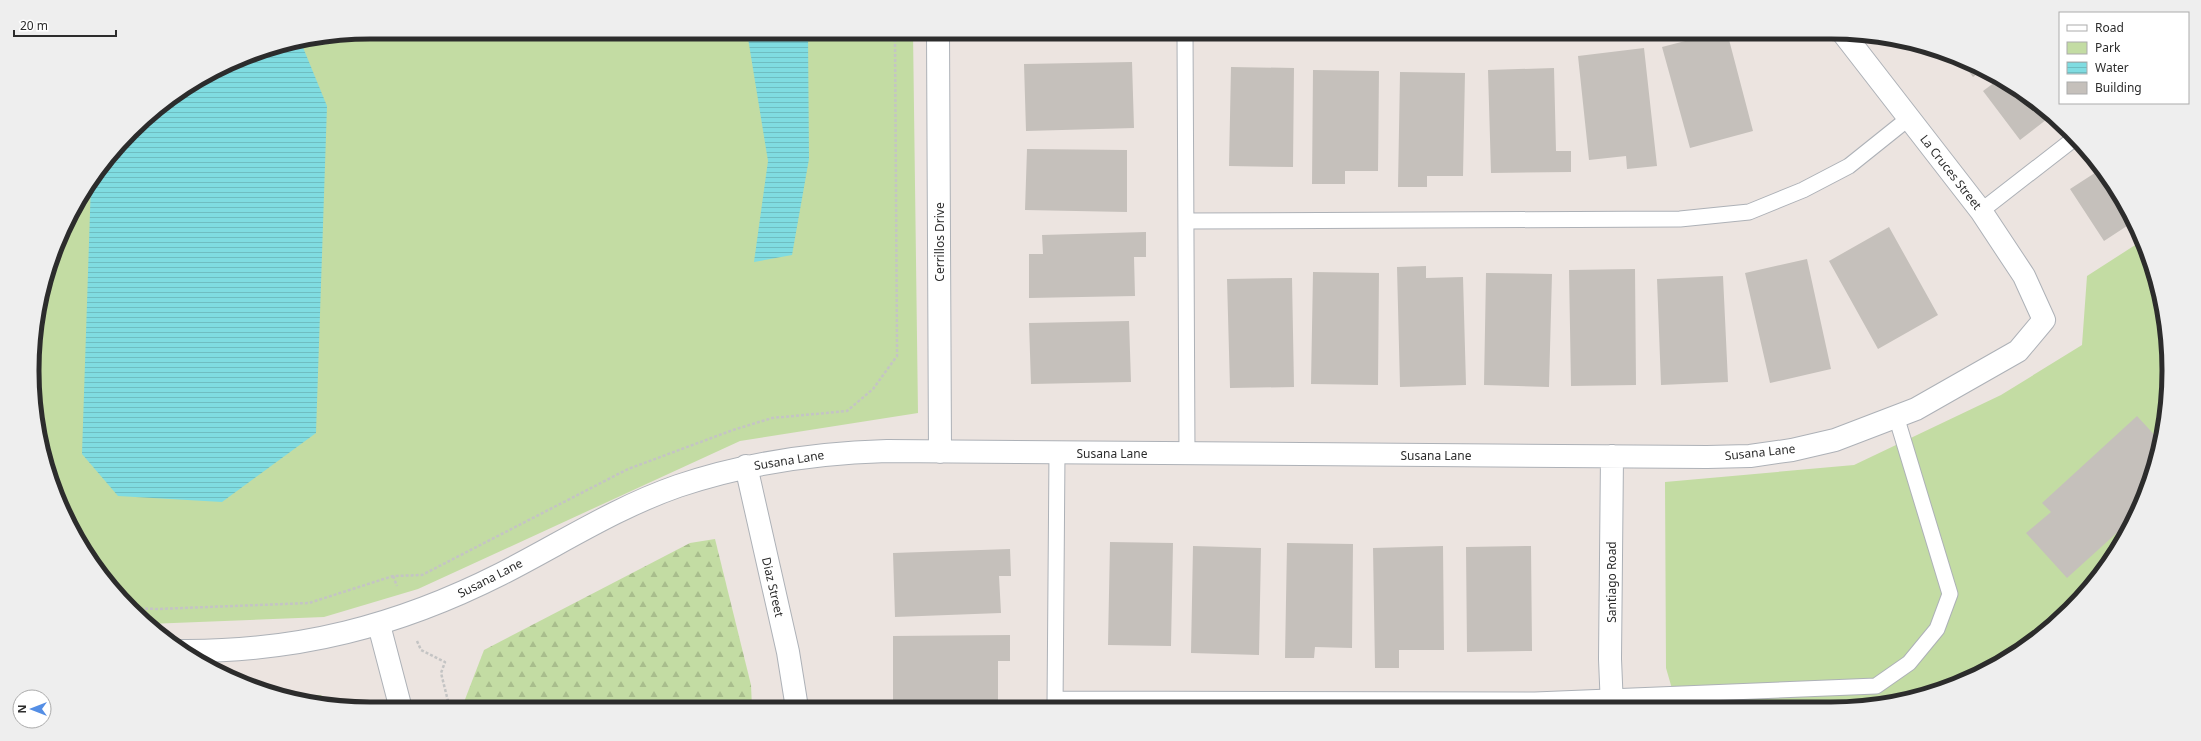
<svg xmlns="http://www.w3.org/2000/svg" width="2201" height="741" font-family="'Noto Sans',sans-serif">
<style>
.grass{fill:url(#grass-dots)}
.forest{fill:url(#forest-firs)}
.park{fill:#c3dca3}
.water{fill:url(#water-rules)}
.building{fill:#c5c0bb}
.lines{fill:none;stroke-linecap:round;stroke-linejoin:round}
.lane-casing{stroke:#adb1b7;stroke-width:17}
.street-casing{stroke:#adb1b7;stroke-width:24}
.path{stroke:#c4c4c4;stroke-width:2.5;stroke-dasharray:3 2;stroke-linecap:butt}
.lane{stroke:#fff;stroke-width:15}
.street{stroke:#fff;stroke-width:22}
.labels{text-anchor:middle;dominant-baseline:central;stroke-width:4;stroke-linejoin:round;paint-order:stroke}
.street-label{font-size:12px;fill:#2c2c2c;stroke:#fff}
.rim{fill:none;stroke:#2c2c2c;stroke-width:5}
</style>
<defs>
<pattern id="grass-dots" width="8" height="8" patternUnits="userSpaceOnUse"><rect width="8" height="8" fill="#c3dca3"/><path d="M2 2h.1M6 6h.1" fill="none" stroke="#a8bd8c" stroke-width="1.8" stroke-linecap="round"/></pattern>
<pattern id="forest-firs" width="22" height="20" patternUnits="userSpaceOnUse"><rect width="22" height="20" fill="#c3dca3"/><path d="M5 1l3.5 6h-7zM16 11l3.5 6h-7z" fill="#a8bd8c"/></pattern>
<pattern id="water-rules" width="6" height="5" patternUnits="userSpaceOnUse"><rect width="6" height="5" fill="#80dce1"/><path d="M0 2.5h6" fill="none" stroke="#6fbdc1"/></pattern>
</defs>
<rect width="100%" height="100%" fill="#ece4e0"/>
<path class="grass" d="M321 695 327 705 304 702 285 697Z"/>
<path class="forest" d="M715 539 751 685 752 708 467 709 464 702 484 650 690 543Z"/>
<path class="park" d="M371 32H913L918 413 740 441 418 589 324 617 148 624 131 610 89 559 43 458 33 392 35 327 67 221 102 164 147 116 241 58 305 38Z
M2143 240 2163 305 2169 371 2162 437 2124 540 2070 610 1980 674 1875 706H1677L1666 668 1665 482 1854 465 2001 395 2082 345 2087 276Z"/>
<path class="water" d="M747 32H808L809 159 792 255 754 262 768 161Z
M300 40 327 106 316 433 222 502 118 496 82 454 91 182 102 164 147 116 241 58Z"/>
<path class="building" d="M1720 32H1727L1753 131 1690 148 1662 47Z
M1644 48 1657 166 1627 169 1626 156 1589 160 1578 56Z
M1958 57 1960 58 1982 70 1973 77Z
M1132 62 1134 128 1026 131 1024 64Z
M1231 67 1294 68 1293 167 1229 166Z
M1554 68 1556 151H1571V172L1491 173 1488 70Z
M1313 70 1379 71 1378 171H1345V184H1312Z
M1400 72 1465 73 1463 176H1427V187H1398Z
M1999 79 2019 89 2051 116 2020 140 1983 91Z
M1027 149 1127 150V212L1025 210Z
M2101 169 2112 183 2133 222 2104 241 2070 189Z
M1889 227 1938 315 1878 349 1829 261Z
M1146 232V257H1134L1135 296 1029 298V254H1043L1042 235Z
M1807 259 1831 369 1770 383 1745 273Z
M1426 266V278L1463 277 1466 385 1400 387 1397 267Z
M1635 269 1636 385 1571 386 1569 270Z
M1313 272 1379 273 1378 385 1311 384Z
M1486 273 1552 274 1549 387 1484 385Z
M1723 276 1728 382 1661 385 1657 279Z
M1292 278 1294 387 1230 388 1227 279Z
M1129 321 1131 382 1031 384 1029 323Z
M2137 416 2161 442 2131 520 2067 578 2026 533 2051 512 2042 503Z
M1110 542 1173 543 1171 646 1108 645Z
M1287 543 1353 544 1352 648 1315 647 1314 658H1285Z
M1193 546 1261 548 1259 655 1191 653Z
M1443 546 1444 650H1399V668H1375L1373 548Z
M1531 546 1532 651 1467 652 1466 547Z
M1010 549 1011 576H999L1001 613 895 617 893 553Z
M1010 635V661H998V703H893V636Z"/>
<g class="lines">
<defs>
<path id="lane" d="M1185 32 1187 454
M1981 211 2075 138
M1186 221 1680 219 1749 212 1803 190 1849 166 1909 118
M1055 699 1535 700 1876 686 1909 663 1937 629 1950 594 1896 416
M1055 708 1057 453"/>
<path id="street" d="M938 32 940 452
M746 466 788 652 797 708
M379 625 401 709
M181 651C297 652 398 626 501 574 560 544 615 508 678 486 746 463 815 453 887 451L1707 457 1750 456 1792 450 1835 440 1916 409 2018 351 2044 320 2024 276 1981 211 1843 33
M1612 707 1610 659 1612 456"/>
</defs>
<use href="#lane" class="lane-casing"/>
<use href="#street" class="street-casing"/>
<path class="path" d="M393 576 397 586
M130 608 158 609 309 603 393 576 422 575 628 469 733 430 772 418 847 411 873 389 897 356 895 32
M417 641 421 650 445 662 441 673 450 709"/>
<use href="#lane" class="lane"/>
<use href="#street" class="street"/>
</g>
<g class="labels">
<g class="street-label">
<text transform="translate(1951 172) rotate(52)">La Cruces Street</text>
<text transform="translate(939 242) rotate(-90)">Cerrillos Drive</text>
<text transform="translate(1760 452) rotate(-6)">Susana Lane</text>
<text x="1112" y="453">Susana Lane</text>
<text x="1436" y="455">Susana Lane</text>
<text transform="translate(789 460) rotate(-9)">Susana Lane</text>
<text transform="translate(490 578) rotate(-27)">Susana Lane</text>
<text transform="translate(1611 582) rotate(-90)">Santiago Road</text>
<text transform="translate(773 587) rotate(77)">Diaz Street</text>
</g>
</g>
<path d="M0 0H2201V741H0ZM370 39H1831A331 331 0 0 1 2162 370V371A331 331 0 0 1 1831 702H370A331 331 0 0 1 39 371V370A331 331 0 0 1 370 39Z" fill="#eee" fill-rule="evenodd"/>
<path class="rim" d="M370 39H1831A331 331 0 0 1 2162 370V371A331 331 0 0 1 1831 702H370A331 331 0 0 1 39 371V370A331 331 0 0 1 370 39Z"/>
<rect x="2059" y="12" width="130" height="92" fill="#ffffff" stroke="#ababab"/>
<rect x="2067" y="25" width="20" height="6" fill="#ffffff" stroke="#ababab"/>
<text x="2095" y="32" font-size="12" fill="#2c2c2c">Road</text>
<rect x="2067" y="42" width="20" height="12" fill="#c3dca3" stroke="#ababab"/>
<text x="2095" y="52" font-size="12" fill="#2c2c2c">Park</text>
<rect x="2067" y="62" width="20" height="12" fill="url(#water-rules)" stroke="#ababab"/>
<text x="2095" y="72" font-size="12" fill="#2c2c2c">Water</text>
<rect x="2067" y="82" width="20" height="12" fill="#c5c0bb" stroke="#ababab"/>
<text x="2095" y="92" font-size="12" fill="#2c2c2c">Building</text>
<g transform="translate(32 709) rotate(270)"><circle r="19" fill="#ffffff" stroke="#ababab"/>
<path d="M0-3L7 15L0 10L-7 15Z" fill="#548ee5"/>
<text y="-6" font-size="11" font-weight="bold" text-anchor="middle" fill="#2c2c2c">N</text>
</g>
<path d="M14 30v6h102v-6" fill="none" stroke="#2c2c2c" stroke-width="2"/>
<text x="20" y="30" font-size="12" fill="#2c2c2c" stroke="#ffffff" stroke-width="3" paint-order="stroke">20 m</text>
</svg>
